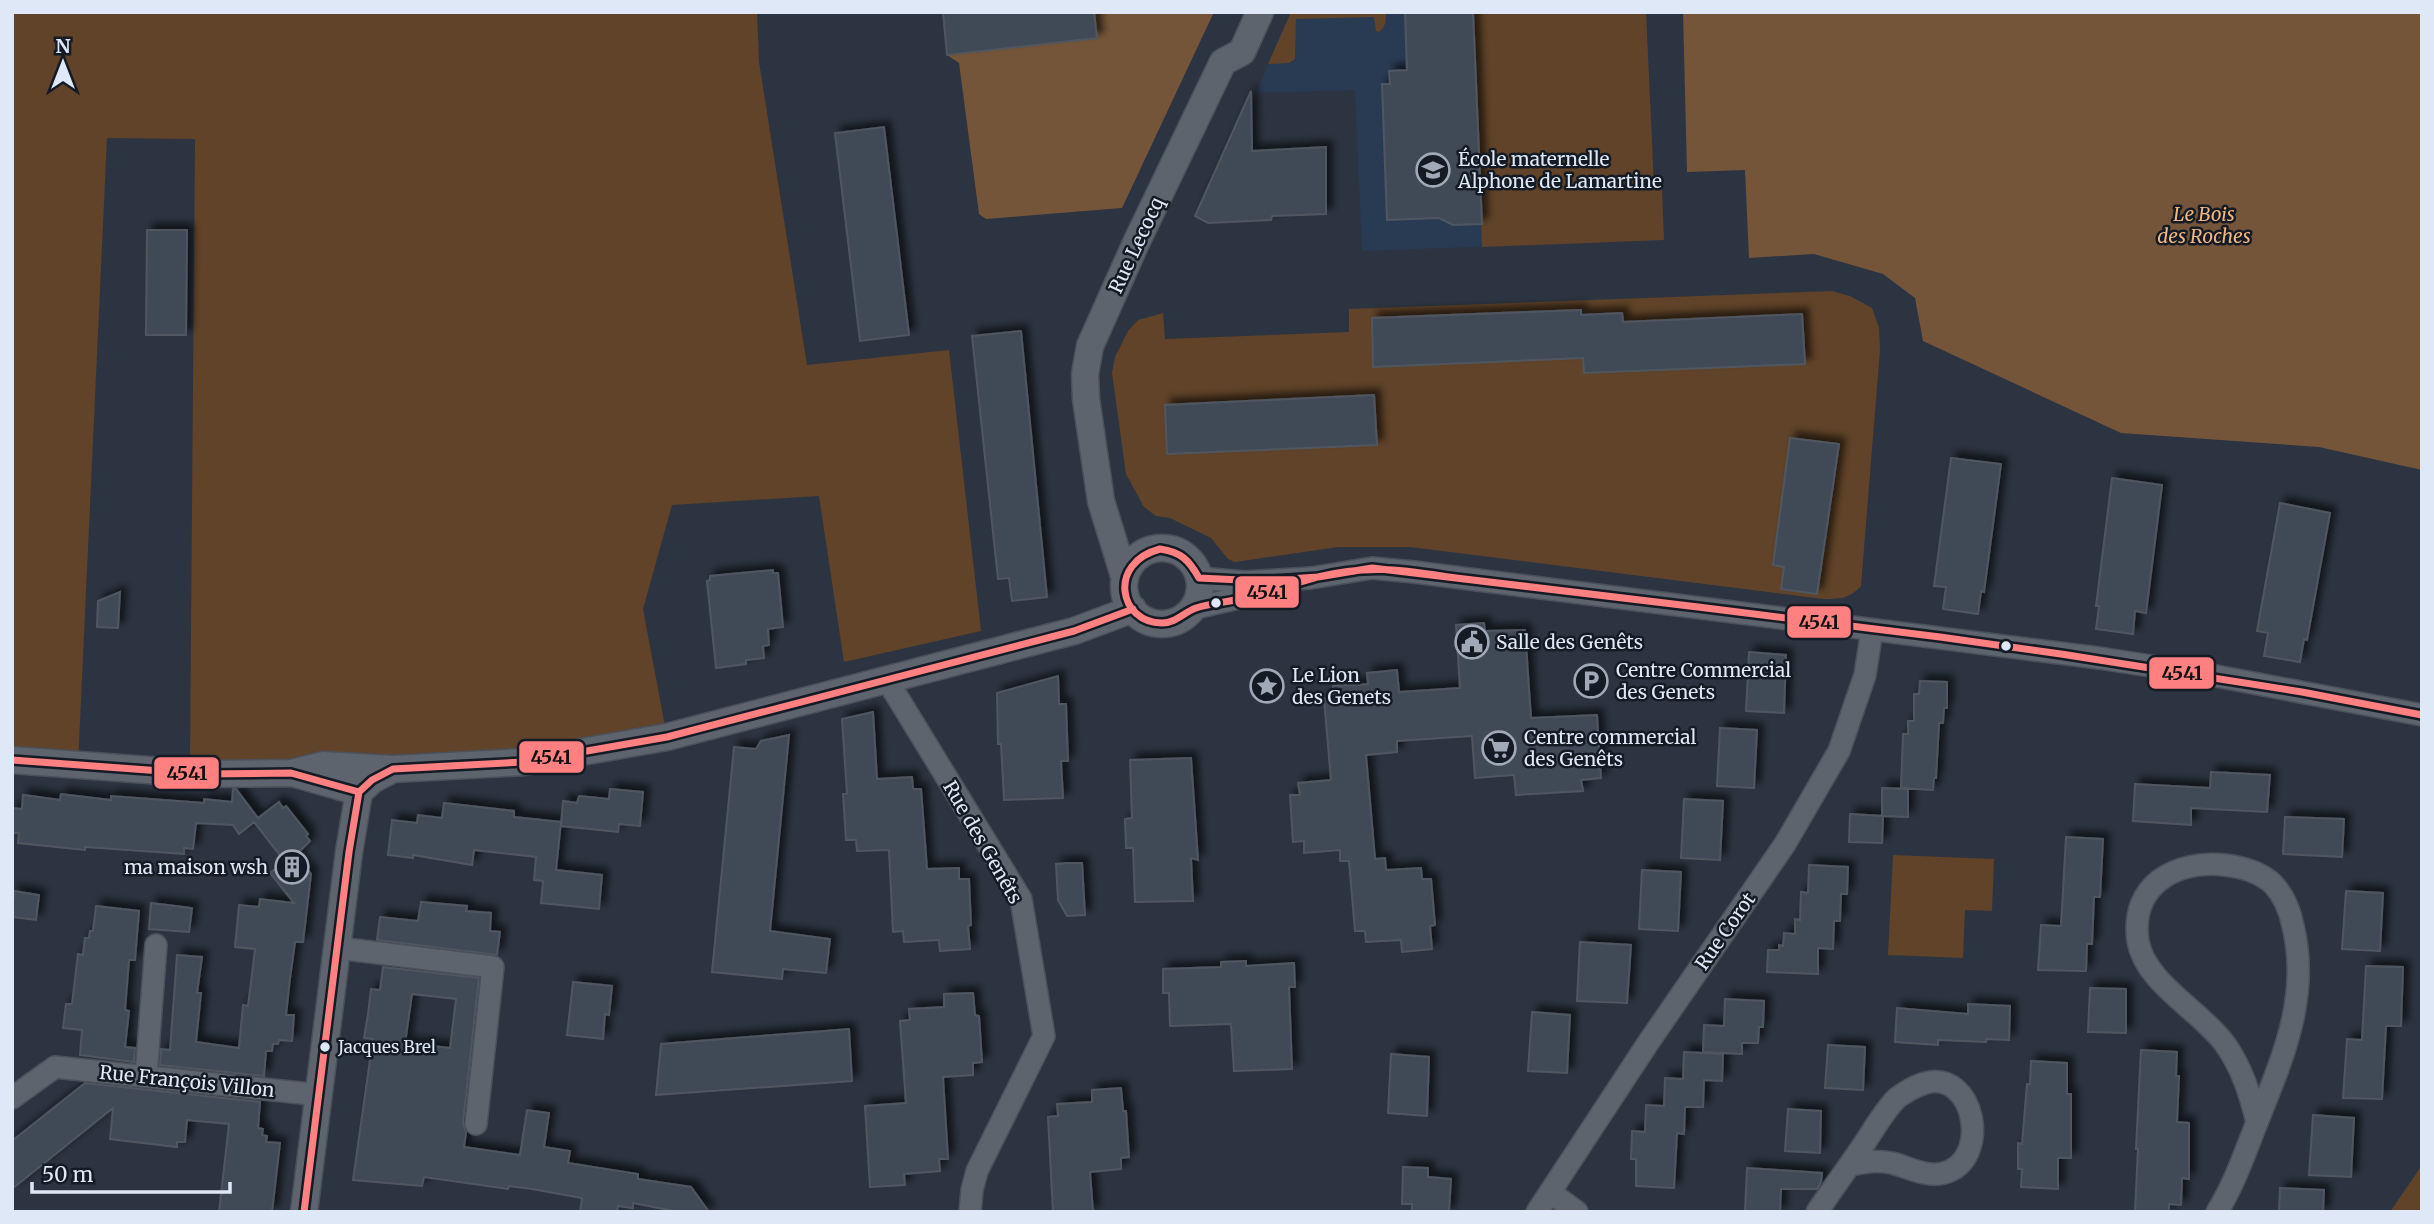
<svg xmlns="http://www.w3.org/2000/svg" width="2434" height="1224" font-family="Merriweather,serif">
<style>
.built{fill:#293a53}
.green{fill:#604328}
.forest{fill:#745539}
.building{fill:#414956;stroke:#505761;stroke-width:2;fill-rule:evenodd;filter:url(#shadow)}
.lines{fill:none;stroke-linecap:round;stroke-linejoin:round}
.minor-casing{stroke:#4a515c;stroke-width:24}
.tertiary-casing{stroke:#4a515c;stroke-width:29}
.minor{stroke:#5d646d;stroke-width:21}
.tertiary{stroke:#5d646d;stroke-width:26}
.bus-1-casing{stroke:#141b24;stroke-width:12}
.bus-1{stroke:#ff8080;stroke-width:7}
.bus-dot{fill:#dee8f6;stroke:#141b24;stroke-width:2.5}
.labels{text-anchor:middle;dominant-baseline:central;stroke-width:5;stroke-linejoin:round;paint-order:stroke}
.bus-label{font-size:17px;fill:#dee8f6;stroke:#141b24;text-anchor:start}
.poi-label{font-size:19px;fill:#dee8f6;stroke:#141b24;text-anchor:start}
.park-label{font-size:19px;font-style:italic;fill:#f2b680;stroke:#141b24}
.street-label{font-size:19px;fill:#dee8f6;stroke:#141b24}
.line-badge{stroke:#141b24;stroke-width:2.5}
.pale-badge-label{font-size:19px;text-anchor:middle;font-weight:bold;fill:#111}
</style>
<defs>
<filter id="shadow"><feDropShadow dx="6" dy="-6" stdDeviation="3.5" flood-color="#0009"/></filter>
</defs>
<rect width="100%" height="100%" fill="#2c3441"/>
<path class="built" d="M1291 12H1646L1654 186 1662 190 1664 240 1362 251 1355 90 1256 93Z"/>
<path class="green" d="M12 12H757L759 62 807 365 949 350 981 631 844 662 819 496 672 505 643 609 667 737 524 762 202 774 190 754 195 139 107 138 78 765 12 760Z
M1291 12H1386C1386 20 1386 27 1379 32L1376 31 1374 17 1296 19 1295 59 1289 63 1268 64Z
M1473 12H1646L1654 186 1662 190 1664 240 1482 247Z
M1832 291 1850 296 1872 308 1879 328 1880 350 1861 586C1849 599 1840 599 1823 599L1410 547H1338L1235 562 1228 559 1211 538 1170 518 1156 516 1144 507 1126 474 1112 373 1115 357 1128 331 1138 320 1163 313 1165 339 1349 332V309Z
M1893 855 1994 859 1992 911 1965 910 1963 958 1888 955Z
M2422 1165V1212H2390Z"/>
<path class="forest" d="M1094 12H1214L1122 208 986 219 979 214 959 63 947 55 1097 38Z
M1683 12H2422V470L2319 447 2121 433 1923 341 1915 298 1883 274 1814 254 1749 258 1745 170 1687 172Z"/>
<path class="building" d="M943 12H1094L1097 38 947 55Z
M1405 12H1473L1482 224 1453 225 1439 218 1387 220 1382 84H1390L1389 71 1407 70Z
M1251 91 1252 151 1326 147V214L1272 216 1271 220 1208 223 1195 216Z
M884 127 909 335 860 341 835 133Z
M147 230H187L186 335H146Z
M1581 310V315L1622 313 1623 322 1802 314 1805 364 1584 373 1583 358 1373 367 1372 318Z
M1021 331 1047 597 1012 601 1009 578 998 579 972 336Z
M1374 395 1377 445 1167 454 1165 405Z
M1790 438 1839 444 1817 594 1781 589 1784 567 1773 565Z
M1951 458 2001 464 1984 592 1981 591 1978 614 1943 609 1946 587 1934 586Z
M2112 478 2162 485 2146 613 2135 611 2133 634 2096 629 2099 606H2096Z
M2280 503 2330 513 2307 640 2304 639 2300 662 2264 656 2268 633 2257 631Z
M773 570V573H778L783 627 768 629 769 645 763 646 764 658 746 660V664L716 668 707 581 710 580V576Z
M120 592 118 628 97 627 98 601Z
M1484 623 1485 631 1525 630 1531 718 1597 715 1601 778 1581 780 1583 791 1516 795 1514 775 1475 778 1472 736 1397 741V752L1366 755 1375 859 1385 858 1386 870 1421 868 1422 879H1431L1435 925 1430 926 1432 949 1402 952 1401 940 1366 942 1365 931H1355L1349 861H1340V850L1304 853V841L1293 842 1290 795H1300L1298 783 1331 780 1324 699 1334 698 1333 686 1368 684 1367 673 1397 670 1399 692 1460 688 1456 625Z
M1749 652 1786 655 1784 713 1746 711Z
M1058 676 1059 704H1066L1068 761H1061L1063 798 1004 800 1001 744H998L997 693Z
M1920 681 1947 682V708H1944L1943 723H1939L1936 778H1934L1933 790 1901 788 1903 734H1908V721H1914V694H1919Z
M873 712 877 779 912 777 913 789H921L927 869 959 868V879H969L971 925 968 926 970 949 940 951 939 940 904 942 903 931 893 932 889 850 857 851 856 840H846L843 794H847L842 719Z
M1720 728 1757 730 1754 788 1717 786Z
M789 735 770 931 830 939 826 973 783 969 782 979 712 972 734 747 756 749 761 741Z
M1191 758 1198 860 1191 858 1193 901 1135 902 1133 848H1126L1125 819 1132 818 1130 760Z
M2211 772 2270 775 2267 812 2191 808V825L2133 821 2135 784 2210 788Z
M1882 788 1908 789V817L1882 816Z
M233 789H236L258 818 279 802 283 808 286 806 308 834 306 836 310 841 296 855 311 874 303 942H295L290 978 286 1015H294L292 1041 279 1040 278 1044H273L272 1051H266L264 1076 160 1065 161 1049 170 1050 177 955 202 957 197 993H201L196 1042 239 1048 243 1005 248 1006 255 949 235 947 239 905 259 907 260 899 294 903 270 873 285 862 254 822 239 834 233 825 196 823 193 849 184 848V854L85 847V850L18 843 19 833H12V808L22 809 23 795 60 800 61 794 111 800V796L204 803V799L232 802Z
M610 789 643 792 640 826 619 824 618 832 561 826 563 801 577 803 579 796 609 799Z
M1684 799 1723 801 1720 860 1681 858Z
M444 803 514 811V817L561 822 556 870 602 875 599 909 541 903 543 881 534 880 536 857 474 850 472 865 413 855V858L388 855 392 820 417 823 418 815 442 818Z
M1850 814 1883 816 1882 843 1849 842Z
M2285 817 2344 819 2342 857 2283 854Z
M2066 837 2103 839 2100 897H2094L2092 944H2087L2086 971 2038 970 2041 925 2061 926Z
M1067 863H1082L1085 915 1067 916 1058 900 1056 864Z
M1809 865 1848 867 1847 894H1841L1840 921H1834L1833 949 1818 948V974L1767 972 1768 950H1779V945L1783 946 1784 933 1795 934V919L1800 920 1801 892 1808 893Z
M1642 870 1681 872 1678 931 1639 929Z
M14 891 39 895 36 920 12 917Z
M2346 891 2383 893 2380 951 2342 949Z
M421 902 467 906 466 911 491 913 490 931 500 932 497 955 377 940 380 917 418 921Z
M151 903 192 908 189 932 149 929Z
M96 906 139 911 135 960H129L125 1010 129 1011 125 1047 135 1048 134 1062 80 1055 82 1030 63 1028 66 1004H72L78 954 83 955 85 938H89L90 931H93Z
M1580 942 1631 945 1627 1003 1577 1001Z
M1246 961V966L1294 963 1295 987H1289L1292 1069 1234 1071 1231 1024 1170 1026 1169 993H1163V969L1221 967V962Z
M2366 966 2403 967 2401 1026H2386L2382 1099 2343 1098 2347 1039 2362 1040Z
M383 967 479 978 463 1123 466 1132 464 1147 520 1155 527 1110 549 1113 544 1147 570 1151 568 1163 638 1174V1179L691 1187 709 1212H679L633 1203V1208L618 1206 617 1212H580L582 1198 532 1189 509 1186 508 1189 424 1177 422 1186 353 1180 373 1039 364 1038 368 1014 371 989 380 990ZM412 994 456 999 450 1048 405 1043Z
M573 982 612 986 609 1015 605 1014 603 1039 567 1035Z
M2090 988 2126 989V1033L2088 1032Z
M973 993 975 1015 979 1016 982 1062 973 1063V1075L943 1077 948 1159H939L940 1171 904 1174 905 1185 870 1187 865 1106 906 1103 900 1021 910 1020 909 1009 944 1007V994Z
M1725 999 1764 1001 1763 1027H1759L1758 1043H1742V1054L1703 1052 1704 1025 1724 1026Z
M1968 1004 2010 1006 2009 1040 1986 1039V1042L1938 1040V1045L1895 1042 1897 1008 1968 1014Z
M1532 1012 1570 1015 1567 1073 1528 1071Z
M849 1029 852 1081 656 1095 661 1044Z
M1828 1045 1865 1047 1863 1090 1825 1088Z
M2141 1050 2177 1052 2176 1076H2179L2177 1122 2189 1123V1179L2182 1178 2181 1205 2169 1204V1212H2135L2138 1149H2136Z
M1684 1052 1723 1054 1722 1081 1704 1080 1703 1107H1685L1684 1134 1677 1133 1674 1188 1636 1186V1159H1631L1632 1131 1645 1132 1646 1105 1664 1106 1665 1078 1683 1079Z
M1391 1054 1429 1057 1427 1116 1388 1113Z
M2031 1061 2067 1063V1094H2071V1158H2058V1189L2021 1187 2022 1169H2018V1143L2022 1144 2027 1084H2030Z
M85 1083 260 1102 258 1128 263 1129 262 1135 267 1136 266 1142 280 1143 272 1212H219L229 1124 187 1120 185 1142H177V1147L110 1139 113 1108 12 1189V1141Z
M1121 1088 1123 1111H1126L1129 1157 1121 1158V1169L1090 1172 1093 1212H1053L1048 1117 1058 1116 1057 1104 1092 1102V1090Z
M1788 1109 1821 1111 1820 1153 1785 1151Z
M2313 1115 2354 1118 2351 1177 2309 1175Z
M1403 1167 1428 1168V1177L1451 1179 1449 1212H1412V1204H1402Z
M1747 1168 1822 1173 1821 1182 1817 1189H1781L1780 1212 1745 1211Z
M2280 1188 2324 1190 2323 1212H2279Z"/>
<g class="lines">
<defs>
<path id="minor" d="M1199 578 1245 582 1311 578 1372 568 1414 572 2099 658 2216 676 2422 715
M1191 609 1273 590
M887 680 1021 899 1044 1036 977 1171 972 1190 970 1212
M338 948 493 967 476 1124
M146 1076 156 945
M12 1098 55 1067 320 1095
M1550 1192 1577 1212
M1537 1212 1648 1043 1785 844 1839 751 1865 675 1872 630
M1817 1212C1833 1188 1850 1165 1866 1141 1875 1127 1885 1110 1897 1098 1905 1092 1916 1086 1925 1083 1975 1069 1992 1160 1944 1173 1927 1178 1908 1167 1892 1163 1877 1160 1865 1162 1850 1165
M2217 1212C2235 1183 2245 1152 2258 1120 2283 1057 2310 996 2293 926 2290 911 2284 896 2273 884 2260 872 2242 867 2225 865 2175 860 2130 885 2138 941 2145 983 2200 1010 2225 1044 2242 1068 2250 1094 2257 1122"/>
<path id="tertiary" d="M1124 586a38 38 0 1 1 76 0a38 38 0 1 1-76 0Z
M1125 579 1101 501 1086 399 1085 374 1090 346 1136 243 1223 62 1242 52 1260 12
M12 760 202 774 291 773 323 765 393 769
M296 774 359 792
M359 792 372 780 393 769 524 762 667 737 1074 631 1133 609
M304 1212 349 852 359 792"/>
</defs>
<use href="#minor" class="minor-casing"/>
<use href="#tertiary" class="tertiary-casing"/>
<use href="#minor" class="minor"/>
<use href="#tertiary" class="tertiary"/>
<defs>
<path id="bus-1" d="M1160 549C1181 552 1189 560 1199 578L1261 581 1318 577C1293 584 1269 592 1244 598 1229 602 1212 603 1196 608 1184 612 1176 623 1162 623 1119 623 1107 563 1160 549Z
M1318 577C1368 564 1406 570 1456 578
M1318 577 1372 568 1456 578
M1456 578 1698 607
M1698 607 1940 637
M1698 607 1940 637
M1940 637 2061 654
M2061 654 2302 692
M2061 654 2302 692
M2302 692 2422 715
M12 760 202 774 291 773 359 792
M359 792 372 780 393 769 524 762 667 737 1074 631 1133 609
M304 1212 349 852 359 792"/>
</defs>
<use href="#bus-1" class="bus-1-casing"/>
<use href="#bus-1" class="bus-1"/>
</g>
<defs>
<symbol id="school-ring" viewBox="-11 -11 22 22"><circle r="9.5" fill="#141b24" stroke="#a0a9b7" stroke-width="1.5"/><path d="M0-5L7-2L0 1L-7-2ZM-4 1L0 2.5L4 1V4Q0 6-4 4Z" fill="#a0a9b7"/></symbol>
<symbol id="civic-ring" viewBox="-11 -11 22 22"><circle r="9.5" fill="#141b24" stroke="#a0a9b7" stroke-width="1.5"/><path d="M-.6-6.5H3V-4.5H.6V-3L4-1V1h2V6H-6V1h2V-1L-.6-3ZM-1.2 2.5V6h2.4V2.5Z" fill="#a0a9b7"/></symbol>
<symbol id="parking-ring" viewBox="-11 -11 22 22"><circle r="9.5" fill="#141b24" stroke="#a0a9b7" stroke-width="1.5"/><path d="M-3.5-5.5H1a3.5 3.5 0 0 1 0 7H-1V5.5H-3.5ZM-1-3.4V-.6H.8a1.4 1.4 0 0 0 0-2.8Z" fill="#a0a9b7"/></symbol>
<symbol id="sight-ring" viewBox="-11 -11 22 22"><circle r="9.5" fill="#141b24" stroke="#a0a9b7" stroke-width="1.5"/><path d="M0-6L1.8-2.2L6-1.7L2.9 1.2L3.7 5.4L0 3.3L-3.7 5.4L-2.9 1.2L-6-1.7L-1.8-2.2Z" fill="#a0a9b7"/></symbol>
<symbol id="supermarket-ring" viewBox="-11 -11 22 22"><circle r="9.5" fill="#141b24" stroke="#a0a9b7" stroke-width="1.5"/><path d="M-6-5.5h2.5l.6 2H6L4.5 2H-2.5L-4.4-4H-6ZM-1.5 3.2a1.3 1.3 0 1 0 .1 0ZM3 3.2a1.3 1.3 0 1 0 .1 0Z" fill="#a0a9b7"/></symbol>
<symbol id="building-ring" viewBox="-11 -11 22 22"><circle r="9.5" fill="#141b24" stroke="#a0a9b7" stroke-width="1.5"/><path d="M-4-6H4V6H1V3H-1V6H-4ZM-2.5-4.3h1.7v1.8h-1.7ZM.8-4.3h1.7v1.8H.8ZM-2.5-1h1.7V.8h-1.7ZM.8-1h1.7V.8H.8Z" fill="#a0a9b7"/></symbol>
</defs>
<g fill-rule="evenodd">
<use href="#school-ring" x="1414" y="151" width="38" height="38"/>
<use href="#civic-ring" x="1453" y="623" width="38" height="38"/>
<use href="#parking-ring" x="1572" y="662" width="38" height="38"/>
<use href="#sight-ring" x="1248" y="667" width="38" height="38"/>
<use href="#supermarket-ring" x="1480" y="729" width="38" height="38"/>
<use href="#building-ring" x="273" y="848" width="38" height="38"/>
</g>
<g class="bus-dot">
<circle cx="1216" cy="603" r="6"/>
<circle cx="2006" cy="646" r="6"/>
<circle cx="325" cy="1047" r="6"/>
</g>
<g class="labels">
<g class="bus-label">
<text x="338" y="1047">Jacques Brel</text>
</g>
<g class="poi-label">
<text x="1458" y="159">École maternelle<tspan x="1458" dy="22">Alphone de Lamartine</tspan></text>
<text x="1496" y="642">Salle des Genêts</text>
<text x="1616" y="670">Centre Commercial<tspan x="1616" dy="22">des Genets</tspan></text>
<text x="1292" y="675">Le Lion<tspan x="1292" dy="22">des Genets</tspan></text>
<text x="1524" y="737">Centre commercial<tspan x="1524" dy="22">des Genêts</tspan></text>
<text x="268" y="867" text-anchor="end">ma maison wsh</text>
</g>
<g class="park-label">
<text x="2204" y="214">Le Bois<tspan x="2204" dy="22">des Roches</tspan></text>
</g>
<g class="street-label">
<text transform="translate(1136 245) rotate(-65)">Rue Lecocq</text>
<text transform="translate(983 842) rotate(60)">Rue des Genêts</text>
<text transform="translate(1725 931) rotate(-55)">Rue Corot</text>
<text transform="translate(187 1081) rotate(6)">Rue François Villon</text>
</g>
</g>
<g class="line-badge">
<rect x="1234" y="575" width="66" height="34" rx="7" fill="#ff8080"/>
<rect x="1786" y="605" width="66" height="34" rx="7" fill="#ff8080"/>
<rect x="2148" y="656" width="67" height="34" rx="7" fill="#ff8080"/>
<rect x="518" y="740" width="67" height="34" rx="7" fill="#ff8080"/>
<rect x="153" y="756" width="67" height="34" rx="7" fill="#ff8080"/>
</g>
<g class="pale-badge-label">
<text x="1267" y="599">4541</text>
<text x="1819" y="629">4541</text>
<text x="2182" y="680">4541</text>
<text x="551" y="764">4541</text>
<text x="187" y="780">4541</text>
</g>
<rect width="2434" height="1224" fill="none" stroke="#dee8f6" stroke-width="28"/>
<g transform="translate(63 63)" stroke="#141b24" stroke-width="5" paint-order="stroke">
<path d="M0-5L12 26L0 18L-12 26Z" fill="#dee8f6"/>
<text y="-10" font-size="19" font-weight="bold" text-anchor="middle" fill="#dee8f6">N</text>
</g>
<path d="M32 1182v10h198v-10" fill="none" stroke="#dee8f6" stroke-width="3.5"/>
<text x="42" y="1182" font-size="21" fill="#dee8f6" stroke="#141b24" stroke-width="5" paint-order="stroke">50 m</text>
</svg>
